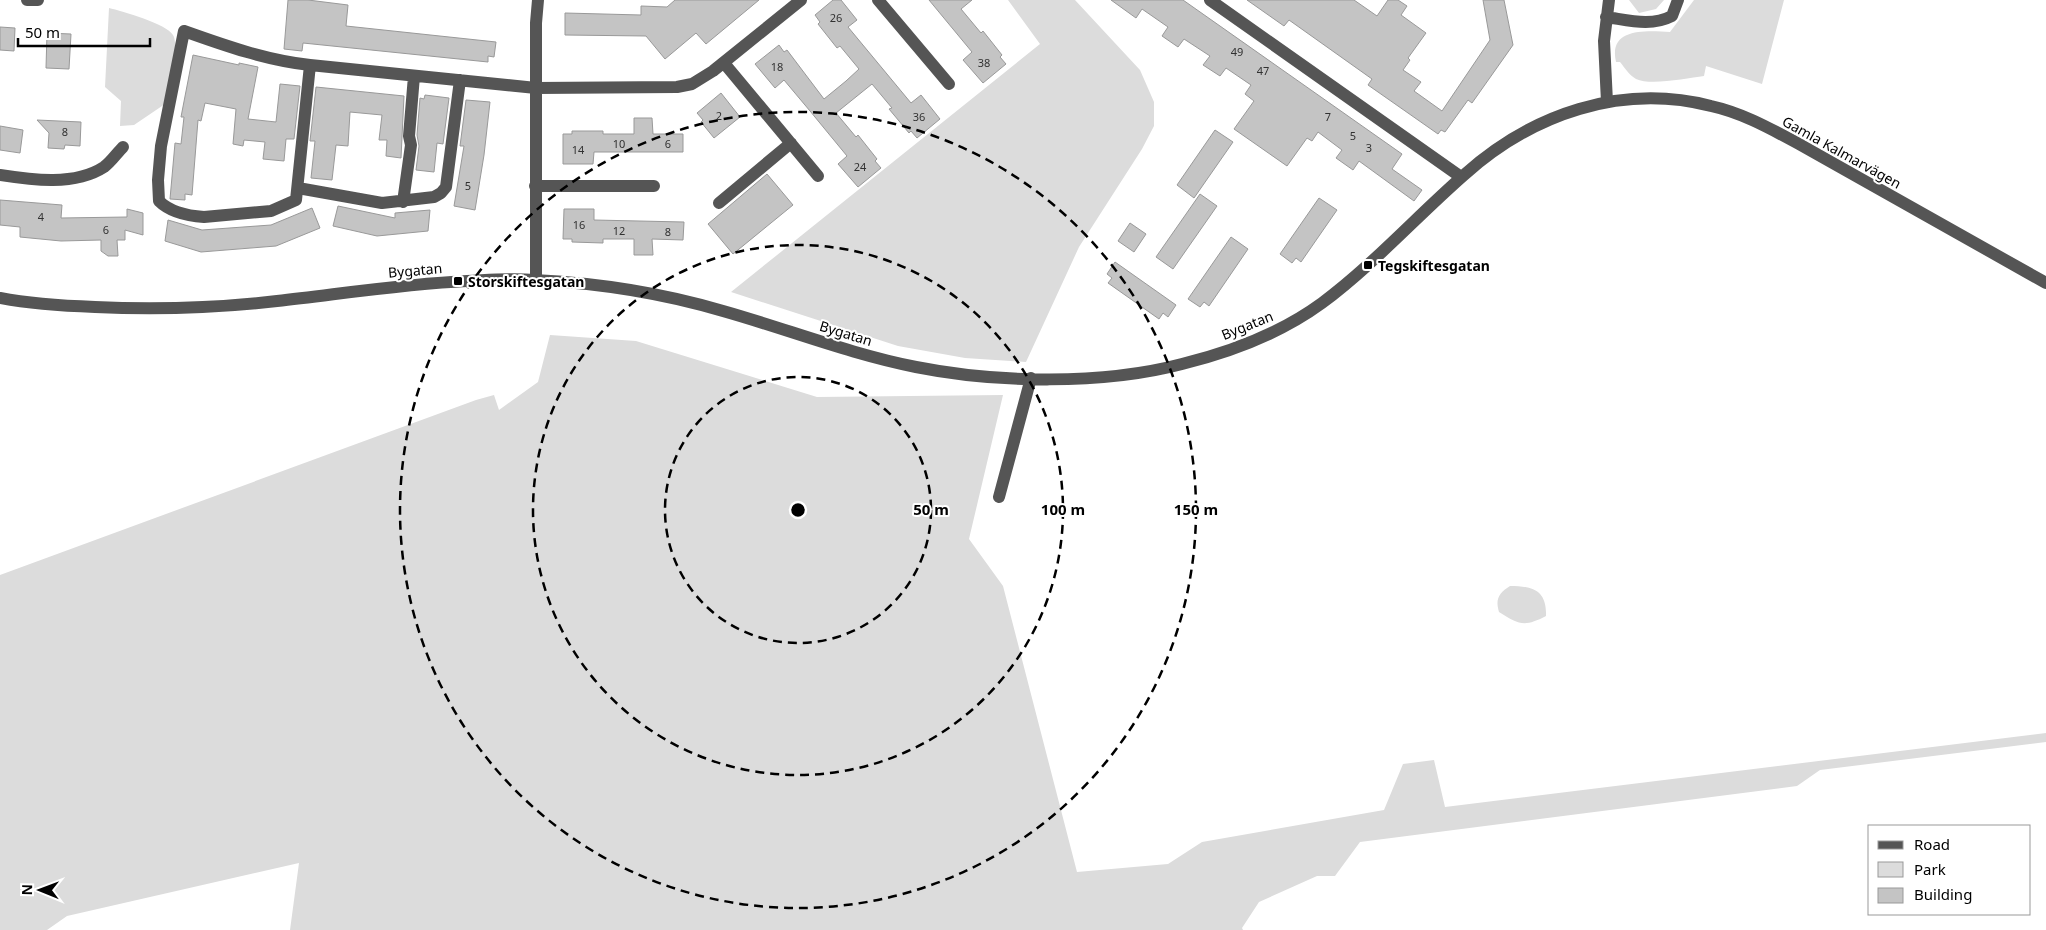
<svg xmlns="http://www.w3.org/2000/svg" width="2046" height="930" font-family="'Noto Sans',sans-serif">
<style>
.green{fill:#dcdcdc}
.building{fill:#c4c4c4;stroke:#999}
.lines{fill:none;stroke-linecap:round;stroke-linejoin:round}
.minor{stroke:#555;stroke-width:12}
.ring{fill:none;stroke:#000;stroke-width:2.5;stroke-dasharray:9 6}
.poi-dot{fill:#000;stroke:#fff;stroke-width:2}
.labels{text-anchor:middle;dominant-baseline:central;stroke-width:4;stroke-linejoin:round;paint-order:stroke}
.number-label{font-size:11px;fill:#313131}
.street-label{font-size:14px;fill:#000;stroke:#fff}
.poi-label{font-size:14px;font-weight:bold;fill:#000;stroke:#fff;text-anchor:start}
.centre{fill:#000;stroke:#fff;stroke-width:2.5}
.ring-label{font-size:15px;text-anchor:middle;font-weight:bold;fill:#000;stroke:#fff;stroke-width:4;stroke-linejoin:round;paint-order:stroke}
</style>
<rect width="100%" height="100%" fill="#fff"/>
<path class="green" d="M1008 0H1075L1140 70 1154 102V126L1142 149 1079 247 1026 362 965 358 898 346 731 292 1040 44Z
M1629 0H1664L1656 9 1639 13Z
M1694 0H1784L1762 84 1706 66 1704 76C1687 78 1651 86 1636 79 1629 75 1625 68 1620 62H1616C1608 27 1647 31 1670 32Z
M109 8C122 11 167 24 173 35 180 46 168 90 165 104L134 125 120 126 121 101 105 87Z
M550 335 636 341 817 397 1003 395 969 539 1003 586 1077 872 1168 864 1202 842 1384 810 1403 764 1434 760 1445 807 2046 733V742L1820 770 1797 786 1360 842 1335 876H1317L1259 902 1242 928 1243 930H290L299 863 67 916 47 930H0V575L476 400 494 395 499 410 538 382Z
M1510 586C1532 586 1547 590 1546 616 1525 627 1519 625 1499 612 1495 599 1499 593 1510 586Z"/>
<path class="building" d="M288 0H308L348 5 346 26 496 42 494 57 488 56V62L303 43 302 51 284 49Z
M675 0H759L706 44 696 33 665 59 646 36 565 35V13L641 15V6L667 7Z
M833 0H841L857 20 848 27 911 103 921 95 940 119 917 138 911 131 909 133 889 109 892 108 872 84 836 113 856 137 858 135 877 159 875 161 881 168 858 187 838 164 847 156 810 111 784 80 775 88 755 64 779 45 784 52 787 50 824 99 846 81 859 69 840 46 837 48 818 24 820 22 815 15Z
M929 0H972L961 9 981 33 983 31 1002 55 1000 57 1006 64 983 83 963 60 972 52Z
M1111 0H1183L1402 154 1392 169 1422 190 1414 201 1359 161 1353 170 1336 158 1342 150 1318 132 1312 141 1307 138 1287 166 1234 129 1254 101 1245 94 1251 85 1226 68 1220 76 1203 65 1210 56 1184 39 1178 47 1162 36 1168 27 1142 9 1136 18Z
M1247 0H1354L1377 16 1388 0H1398L1407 6 1401 15 1426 33 1408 58 1410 60 1403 70 1421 82 1414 91 1442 111 1490 40 1483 0H1504L1513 45 1472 103 1468 100 1445 132 1441 130 1438 134 1368 85 1372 79 1289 20 1284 26Z
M0 27 15 28 14 51 0 50Z
M47 33 71 34 69 69 46 68Z
M193 55 239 65V63L258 67 248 119 276 122 280 84 300 86 294 139H286L284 161 263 159 265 142 244 140 243 146 233 144 236 109 205 103 201 121 198 120 192 195 185 194V200L170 199 175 143 181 144 184 117H181Z
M316 87 404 96 401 158 386 156 387 140H379L382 115 350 112 348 146 336 145 332 180 311 178 315 141H310Z
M721 93 740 117 714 138 701 122 703 120 697 113Z
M425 95 449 98 443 144 437 143 434 172 416 170 419 146 417 135 420 98 424 99Z
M466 100 490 102 484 155 475 210 454 206 464 146H460Z
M634 118H652L653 134H683V152H594L593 164H563V134H572V131H603V134H634Z
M37 120 81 122 80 146 65 145 64 149 48 148 49 133Z
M0 126 23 130 20 153 0 150Z
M1215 130 1233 142 1194 198 1177 185Z
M767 174 793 205 733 254 708 224Z
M1200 194 1217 206 1173 269 1156 257Z
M1319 198 1337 210 1301 262 1296 258 1292 263 1280 254Z
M0 200 62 205 61 218 127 217V209L143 213V235L125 230V240H117L118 256H108L101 251V240L61 241 20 237V227L0 225Z
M338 206 395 218V213L430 210 428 231 377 236 333 226Z
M312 208 320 228 276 246 201 252 165 241 168 220 202 230 271 225Z
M564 209H594V220L684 222 683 240 652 239 653 255H634V239H603V243L572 242V239H563Z
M1130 223 1146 234 1134 252 1118 241Z
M1231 237 1248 249 1209 306 1204 302 1200 307 1188 299Z
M1115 262 1176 305 1168 317 1163 313 1159 319 1108 283 1112 278 1107 274Z"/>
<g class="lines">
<path class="minor" d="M27 0H38
M878 0 949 84
M1210 0 1461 177
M1606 17C1628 20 1651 27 1672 16L1678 0
M724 63 818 176
M310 65 296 200 271 211 204 217C189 216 170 212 159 201L158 180 161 146 184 31C226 46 266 60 310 65L536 88 677 87 692 84 713 71 801 0
M1607 102 1604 41 1609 0
M0 175C32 180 75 186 104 167 111 162 117 153 123 147
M535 186H654
M298 188 382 203 434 197 441 193 446 187 460 80
M403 202 411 145 409 136 414 76
M719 203 791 143
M536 280V23L538 0
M0 298C31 304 64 306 95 307 156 310 216 308 277 301 340 294 403 284 467 281 490 280 512 278 534 280 598 283 662 293 723 311 787 329 850 354 916 367 996 383 1103 385 1182 364 1231 352 1281 333 1322 303 1373 265 1416 217 1464 175 1532 114 1621 83 1711 106 1743 113 1771 129 1799 144L2046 283
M999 497 1031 378"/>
</g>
<g class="ring">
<circle cx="798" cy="510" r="133"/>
<circle cx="798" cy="510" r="265"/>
<circle cx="798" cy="510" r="398"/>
</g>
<g class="poi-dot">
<rect x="1363" y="260" width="10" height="10" rx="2.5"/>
<rect x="453" y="276" width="10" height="10" rx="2.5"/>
</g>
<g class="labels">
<g class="number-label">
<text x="836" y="17">26</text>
<text x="1237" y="51">49</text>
<text x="984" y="62">38</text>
<text x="777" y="66">18</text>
<text x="1263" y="70">47</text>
<text x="719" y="115">2</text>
<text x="919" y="116">36</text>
<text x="1328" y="116">7</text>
<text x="65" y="131">8</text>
<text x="1353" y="135">5</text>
<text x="619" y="143">10</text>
<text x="668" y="143">6</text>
<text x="1369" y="147">3</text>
<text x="578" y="149">14</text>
<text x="860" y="166">24</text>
<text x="468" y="185">5</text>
<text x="41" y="216">4</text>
<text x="579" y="224">16</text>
<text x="106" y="229">6</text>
<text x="619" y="230">12</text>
<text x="668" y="231">8</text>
</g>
<g class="street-label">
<text transform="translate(1842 152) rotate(29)">Gamla Kalmarvägen</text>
<text transform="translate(415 270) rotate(-5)">Bygatan</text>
<text transform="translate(1247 325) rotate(-22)">Bygatan</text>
<text transform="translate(846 333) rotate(17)">Bygatan</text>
</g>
<g class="poi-label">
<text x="1378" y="265">Tegskiftesgatan</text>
<text x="468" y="281">Storskiftesgatan</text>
</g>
</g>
<circle cx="798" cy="510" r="8" class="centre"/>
<g class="ring-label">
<text x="931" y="515">50 m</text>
<text x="1063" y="515">100 m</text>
<text x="1196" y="515">150 m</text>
</g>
<rect x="1868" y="825" width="162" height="90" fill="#ffffff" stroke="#999999"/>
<rect x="1878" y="841" width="25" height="8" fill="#555555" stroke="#999999"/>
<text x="1914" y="850" font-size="15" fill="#000000">Road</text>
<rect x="1878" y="862" width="25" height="15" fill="#dcdcdc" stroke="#999999"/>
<text x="1914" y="875" font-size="15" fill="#000000">Park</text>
<rect x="1878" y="888" width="25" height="15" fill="#c4c4c4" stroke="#999999"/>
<text x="1914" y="900" font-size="15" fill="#000000">Building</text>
<g transform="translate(40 890) rotate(271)" stroke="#ffffff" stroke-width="4" paint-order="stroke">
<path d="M0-4L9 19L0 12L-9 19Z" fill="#000000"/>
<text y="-8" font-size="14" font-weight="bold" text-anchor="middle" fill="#000000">N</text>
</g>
<path d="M18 38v8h132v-8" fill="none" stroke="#000000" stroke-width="2.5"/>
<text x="25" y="38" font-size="15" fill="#000000" stroke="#ffffff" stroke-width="4" paint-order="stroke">50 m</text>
</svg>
